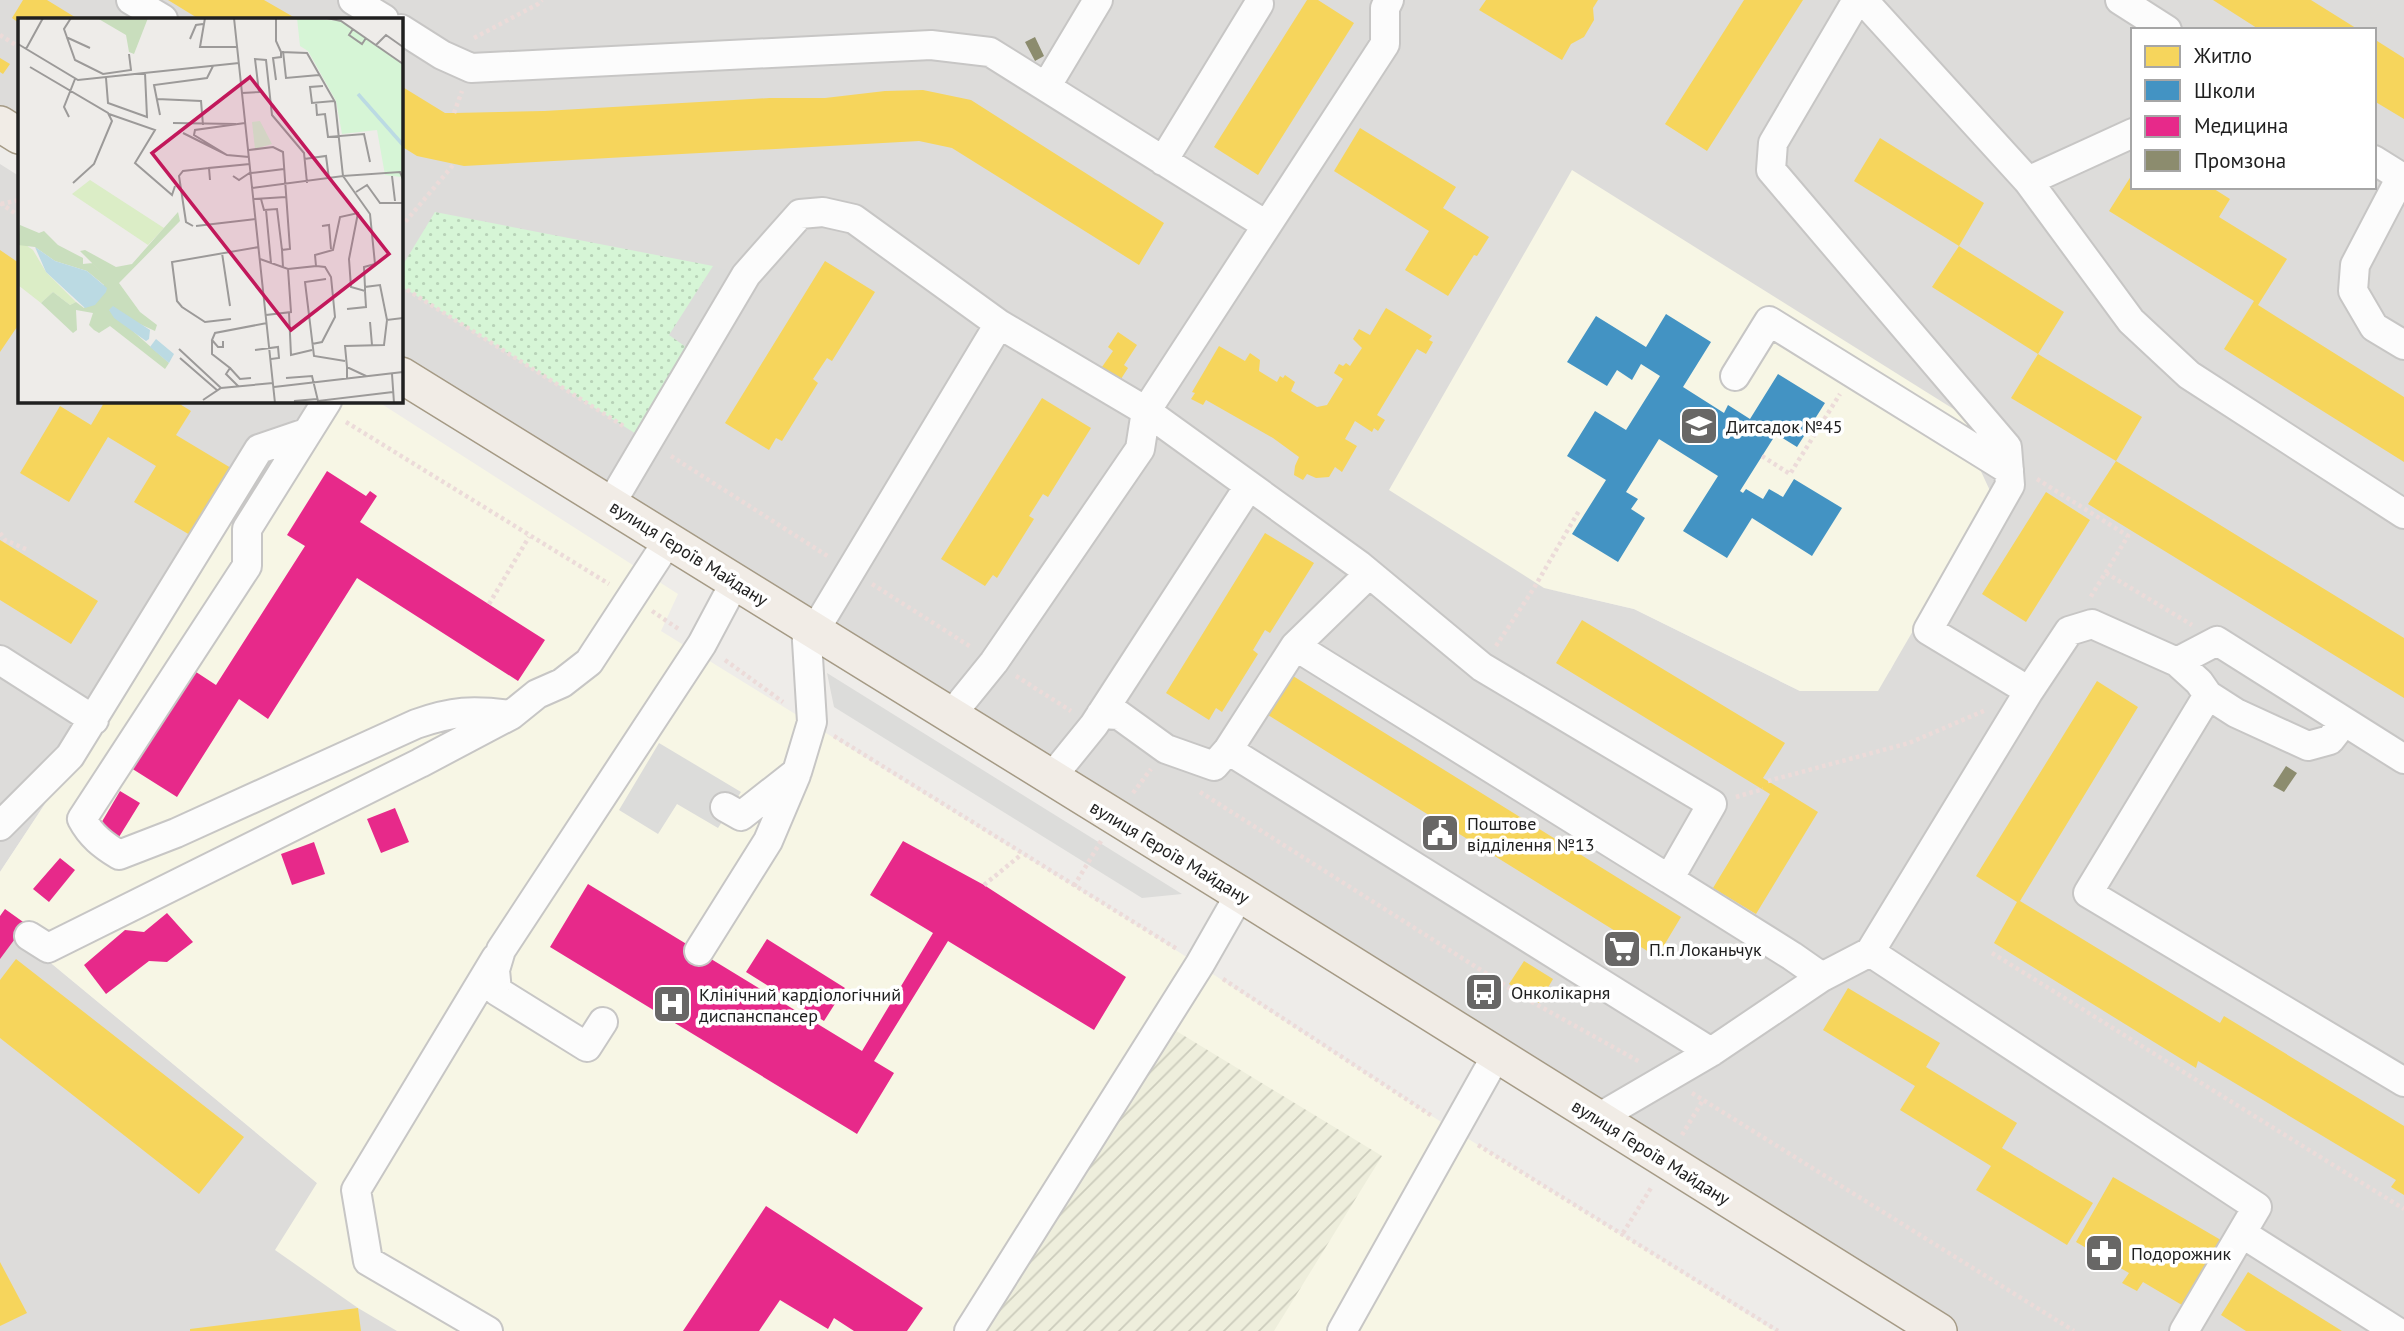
<svg xmlns="http://www.w3.org/2000/svg" width="2404" height="1331" font-family="'PT Sans',sans-serif">
<style>
.residential{fill:#dddcda;fill-rule:evenodd}
.education{fill:#f7f6e5}
.religious{fill:#dcdcda}
.farmland{fill:url(#farmland-furrows)}
.park{fill:url(#park-dots)}
.homes{fill:#f6d55c}
.schools{fill:#4393c3}
.health{fill:#e7298a}
.industry{fill:#8c8c6e}
.lines{fill:none;stroke-linecap:round;stroke-linejoin:round}
.minor-casing{stroke:#c7c6c5;stroke-width:32}
.major-casing{stroke:#a59a85;stroke-width:38}
.path{stroke:#ecdbd9;stroke-width:4.5;stroke-dasharray:3.5 3.5;stroke-linecap:butt}
.minor{stroke:#fcfcfc;stroke-width:28}
.major{stroke:#f1ece6;stroke-width:35}
.labels{text-anchor:middle;dominant-baseline:central;stroke-width:7;stroke-linejoin:round;paint-order:stroke}
.poi-label{font-size:18px;fill:#202020;stroke:#fff;text-anchor:start}
.street-label{font-size:18px;fill:#202020;stroke:#fff}
.inset-river{fill:none;stroke:#bbdae3;stroke-width:3.5}
.inset-road{fill:none;stroke:#9c9a99;stroke-width:2}
.view{fill:#c2185b;fill-opacity:0.15;stroke:#c2185b;stroke-width:3.5}
.inset-edge{fill:none;stroke:#202020;stroke-width:3.5}
</style>
<defs>
<pattern id="farmland-furrows" width="10" height="10" patternUnits="userSpaceOnUse" patternTransform="scale(1.75)"><rect width="10" height="10" fill="#eeeedc"/><path d="M-1 1l2-2M0 10L10 0M9 11l2-2" fill="none" stroke="#ccccbc"/></pattern>
<pattern id="park-dots" width="8" height="8" patternUnits="userSpaceOnUse" patternTransform="scale(1.75)"><rect width="8" height="8" fill="#d6f5d6"/><path d="M2 2h.1M6 6h.1" fill="none" stroke="#b7d2b7" stroke-width="1.8" stroke-linecap="round"/></pattern>
</defs>
<rect width="100%" height="100%" fill="#eeece9"/>
<path class="residential" d="M0 0H2404V1331H1940L401 374V19H19V137L0 125ZM2133 30H2374V187H2133ZM1544 588 1894 663 1890 671 1800 691 1634 609Z
M0 164 19 176V401H311L0 872Z
M0 921 317 1183 404 1331H0Z"/>
<path class="education" d="M1572 170 1971 420 1978 465 1992 495 1878 691H1800L1634 609 1544 588 1389 490Z
M311 401H377L678 594 661 631 1148 932 1419 1108 1775 1331H397L358 1308 275 1250 317 1183 0 921V872Z"/>
<path class="religious" d="M713 266 746 275 693 352 669 335Z
M827 673 1182 894 1142 898 834 707Z
M659 743 741 792 718 828 677 804 658 834 619 810Z"/>
<path class="farmland" d="M1173 1029 1382 1156 1274 1331H985Z"/>
<path class="park" d="M435 212 713 266 669 335 693 352 641 437 401 286V268Z"/>
<path class="homes" d="M23 0H47L78 19H19V23L12 18Z
M168 0H264L297 19H199Z
M1307 0H1318L1354 23 1258 175 1214 147Z
M1486 0H1598L1593 8 1594 20 1584 37 1571 44 1562 60 1479 10Z
M1744 0H1803L1707 151 1665 124Z
M2213 0H2311L2359 30H2260Z
M2374 39 2404 58V119L2374 101Z
M0 58 10 64 3 74 0 72Z
M401 86 445 113H454L544 111 770 98H825L885 91 923 90 971 100 1164 223 1139 265 952 148 919 141 464 166 417 156 401 146Z
M1360 128 1456 187 1443 208 1489 237 1477 256 1474 255 1448 296 1405 270 1429 231 1334 171Z
M1880 138 1984 203 1959 246 2064 312 2038 354 2142 417 2116 461 2011 398 2038 354 1932 287 1959 246 1854 181Z
M2133 173V187H2211L2230 199 2219 217 2287 259 2258 305 2404 397V462L2224 349 2254 301 2109 211Z
M0 250 19 263V324L0 352Z
M825 261 875 292 832 361 827 358 813 379 818 383 782 441 776 438 769 450 725 423Z
M1386 308 1432 336 1429 340 1433 342 1426 354 1417 349 1377 415 1385 420 1378 431 1374 428 1372 432 1355 421 1345 439 1357 446 1342 472 1335 467 1329 477 1316 478 1307 474 1303 480 1294 475 1295 466 1299 457 1273 438 1206 400 1203 405 1191 399 1195 393 1192 392 1219 346 1245 361 1250 353 1260 360 1259 371 1277 382 1280 376 1283 378 1285 375 1295 382 1291 391 1317 407 1327 405 1343 379 1334 373 1339 364 1343 366 1346 363 1350 366 1362 348 1353 339 1359 329 1370 335Z
M1118 332 1137 345 1124 365 1128 368 1121 379 1102 367 1113 351 1108 347Z
M1042 398 1091 428 1048 497 1043 494 1029 516 1034 519 997 578 993 575 985 586 941 559Z
M105 401H175L191 411 176 435 231 468 190 535 134 502 156 466 108 437 69 502 20 473 60 406 91 425Z
M2116 461 2404 638V698L2088 504Z
M2046 492 2090 520 2026 622 1982 594Z
M1265 533 1314 563 1270 633 1265 630 1253 650 1258 654 1222 712 1216 708 1209 720 1166 693Z
M0 540 98 601 71 644 0 600Z
M1582 620 1785 743 1763 778 1818 812 1756 914 1713 888 1770 794 1556 663Z
M1293 676 1681 917 1657 957 1268 715Z
M2097 681 2138 707 2020 901 2220 1023 2224 1016 2404 1126V1195L2391 1187 2396 1180 2198 1061 2196 1068 1994 943 2017 902 1976 876Z
M16 959 244 1137 199 1194 0 1038V980Z
M1524 961 1553 979 1539 1003 1509 984Z
M1848 988 1940 1043 1926 1067 2017 1123 2002 1148 2093 1203 2067 1245 1976 1190 1991 1166 1900 1110 1915 1086 1823 1030Z
M2113 1177 2226 1243 2187 1308 2143 1282 2137 1291 2122 1283 2129 1273 2076 1242Z
M0 1262 27 1313 0 1326Z
M2248 1272 2281 1293 2342 1331H2246L2221 1315Z
M358 1308 361 1331H190V1329Z"/>
<path class="schools" d="M1666 314 1711 342 1683 387 1724 413 1728 405 1750 419 1778 374 1825 403 1797 447 1776 434 1740 491 1743 493 1746 489 1763 499 1769 489 1783 497 1794 479 1842 508 1812 556 1752 518 1727 558 1683 531 1718 476 1659 439 1626 492 1638 499 1631 509 1645 518 1618 562 1572 534 1606 480 1567 456 1595 411 1626 430 1660 376 1641 364 1632 380 1617 370 1607 386 1567 362 1596 316 1646 347Z"/>
<path class="health" d="M327 471 366 496 370 491 377 496 360 522 545 640 518 681 357 578 268 719 239 699 177 797 131 768 193 670 216 685 305 546 287 535Z
M120 791 140 803 119 837 100 825Z
M395 808 409 842 381 853 367 819Z
M903 841 984 885 1126 977 1094 1030 948 941 874 1061 894 1073 857 1134 550 947 588 884 862 1051 933 933 870 895Z
M314 842 325 874 292 885 281 854Z
M60 858 75 870 49 902 33 889Z
M5 909 26 924 0 959V916Z
M167 913 193 942 167 962 149 961 106 994 84 965 125 930 144 932Z
M767 939 845 988 824 1021 746 972Z
M766 1206 923 1308 907 1331H854L834 1318 828 1329 780 1300 759 1331H683Z"/>
<path class="industry" d="M1035 37 1044 56 1035 61 1025 42Z
M2286 766 2297 773 2284 792 2273 786Z"/>
<g class="lines">
<defs>
<path id="minor" d="M131 0 163 19
M353 0 384 19
M1863 0 2028 181 2131 321 2189 375 2404 514
M2120 0 2167 30
M401 29 442 55 471 68 931 45 990 52 1266 225
M1046 87 1098 0
M2374 160 2401 177 2355 265 2353 291 2374 327 2404 345
M1163 161 1259 4
M2028 181 2133 133
M1735 376 1769 321 2009 470
M327 401 247 529V566L82 819C91 836 103 845 119 855L176 833 416 724C453 711 472 710 511 715
M610 505 746 275 800 214 823 212 854 219 999 324 1146 411 1359 565 1482 667 1712 804 1669 879 1792 956 1822 977
M815 630 999 324
M1295 646 1369 574
M0 660 94 720
M2177 662 2199 682 2208 695 2236 713 2308 746 2330 740 2344 722
M2029 691 2069 631 2092 624 2177 662 2217 641 2404 759
M2208 695 2088 893 2404 1082
M1101 714 1119 715 1166 749 1214 766 1228 750 1295 646 1669 879
M951 715 994 662 1140 449 1146 411 1385 44V8L1389 0
M1228 750 1711 1052
M1051 778 1094 725 1249 486
M725 807 741 816 797 772 812 722 806 625
M0 826 70 756 259 449 306 433
M29 936 48 948 420 763 511 715 537 694 562 683 589 662 668 541
M699 951 768 841 796 775
M1870 952 2257 1207 2184 1331
M603 1022 587 1047 497 991 495 970 501 950 702 644 735 582
M1598 1118 1711 1052 1822 977 1870 952 2029 691 1928 630 2010 485 2007 447 1771 170 1773 143 1857 0
M2243 1234 2396 1331
M488 1331 368 1261 356 1190 496 958
M969 1331 1200 964 1240 894
M1342 1331 1496 1056"/>
<path id="major" d="M0 124 19 136
M401 375 1240 894 1939 1331"/>
</defs>
<use href="#minor" class="minor-casing"/>
<use href="#major" class="major-casing"/>
<path class="path" d="M0 35 19 47
M474 38 538 4 542 0
M454 113 462 91
M0 203 19 216
M1 204 19 200
M401 227 454 164
M401 286 625 427
M346 422 609 584
M671 456 829 557
M1762 456 1790 474 1840 394
M2037 479 2128 536 2090 598
M0 533 5 540 28 550
M2106 573 2192 625
M872 584 971 647
M489 604 529 537
M652 611 680 630
M1496 646 1534 588 1580 509
M725 660 783 702
M1016 676 1071 711
M834 736 1177 949
M1768 781 1909 743 1986 710
M1200 792 1525 998 1640 1062
M1133 793 1151 769
M1736 797 1763 789
M984 885 1022 854
M1074 886 1101 841
M1992 953 2404 1209
M1223 979 1432 1116
M1692 1093 2074 1331
M1682 1135 1703 1100
M1478 1145 1778 1331
M1623 1233 1651 1188"/>
<use href="#minor" class="minor"/>
<use href="#major" class="major"/>
</g>
<defs>
<symbol id="school-square" viewBox="-11 -11 22 22"><rect x="-9" y="-9" width="18" height="18" rx="4" fill="#686766" stroke="#fff"/><path d="M0-5L7-2L0 1L-7-2ZM-4 1L0 2.5L4 1V4Q0 6-4 4Z" fill="#fff"/></symbol>
<symbol id="civic-square" viewBox="-11 -11 22 22"><rect x="-9" y="-9" width="18" height="18" rx="4" fill="#686766" stroke="#fff"/><path d="M-.6-6.5H3V-4.5H.6V-3L4-1V1h2V6H-6V1h2V-1L-.6-3ZM-1.2 2.5V6h2.4V2.5Z" fill="#fff"/></symbol>
<symbol id="supermarket-square" viewBox="-11 -11 22 22"><rect x="-9" y="-9" width="18" height="18" rx="4" fill="#686766" stroke="#fff"/><path d="M-6-5.5h2.5l.6 2H6L4.5 2H-2.5L-4.4-4H-6ZM-1.5 3.2a1.3 1.3 0 1 0 .1 0ZM3 3.2a1.3 1.3 0 1 0 .1 0Z" fill="#fff"/></symbol>
<symbol id="bus-square" viewBox="-11 -11 22 22"><rect x="-9" y="-9" width="18" height="18" rx="4" fill="#686766" stroke="#fff"/><path d="M-5-6H5V4H4V6H2V4H-2V6H-4V4H-5ZM-3.5-4V0h7V-4ZM-3.5 1.2v1.5H-2V1.2ZM2 1.2v1.5H3.5V1.2Z" fill="#fff"/></symbol>
<symbol id="hospital-square" viewBox="-11 -11 22 22"><rect x="-9" y="-9" width="18" height="18" rx="4" fill="#686766" stroke="#fff"/><path d="M-5-5h3v3.5h4V-5h3V5h-3V1.5h-4V5h-3Z" fill="#fff"/></symbol>
<symbol id="pharmacy-square" viewBox="-11 -11 22 22"><rect x="-9" y="-9" width="18" height="18" rx="4" fill="#686766" stroke="#fff"/><path d="M-2-6h4v4h4v4h-4v4h-4v-4h-4v-4h4Z" fill="#fff"/></symbol>
</defs>
<g fill-rule="evenodd">
<use href="#school-square" x="1677" y="404" width="44" height="44"/>
<use href="#civic-square" x="1418" y="811" width="44" height="44"/>
<use href="#supermarket-square" x="1600" y="927" width="44" height="44"/>
<use href="#bus-square" x="1462" y="970" width="44" height="44"/>
<use href="#hospital-square" x="650" y="982" width="44" height="44"/>
<use href="#pharmacy-square" x="2082" y="1231" width="44" height="44"/>
</g>
<g class="labels">
<g class="poi-label">
<text x="1726" y="426">Дитсадок №45</text>
<text x="1467" y="823">Поштове<tspan x="1467" dy="21">відділення №13</tspan></text>
<text x="1649" y="949">П.п Локаньчук</text>
<text x="1511" y="992">Онколікарня</text>
<text x="699" y="994">Клінічний кардіологічний<tspan x="699" dy="21">диспанспансер</tspan></text>
<text x="2131" y="1253">Подорожник</text>
</g>
<g class="street-label">
<text transform="translate(689 553) rotate(32)">вулиця Героїв Майдану</text>
<text transform="translate(1170 852) rotate(31)">вулиця Героїв Майдану</text>
<text transform="translate(1651 1152) rotate(32)">вулиця Героїв Майдану</text>
</g>
</g>
<g transform="translate(18 18)">
<rect width="385" height="385" fill="#eeece9"/>
<path d="M72 162 146 210 130 227 54 176ZM2 223 15 232 28 254 58 284 52 287 35 274 23 285 0 267Z" fill="#dbedc6"/>
<path d="M79 0H130L116 36 111 34 108 17ZM160 194 162 203 101 265 122 294 139 307 137 313 91 292 151 345 147 351 92 308 81 315 76 312 71 307 75 295 58 292 59 312 55 315 23 285 35 274 52 287 58 284 66 290 86 267 69 253 37 243 17 229 0 227 2 207 21 215 26 213 40 227 65 240V246L74 245 81 252 62 233 67 232 98 249 114 246Z" fill="#c9debd"/>
<path d="M279 0 324 3 385 46V170L383 159 367 157 359 112 324 116 318 83 290 33 282 28ZM242 103 254 126 237 131 234 104Z" fill="#d6f5d6"/>
<path d="M17 229 37 243 69 253 89 270 88 274 77 287 67 290 28 254ZM95 288 132 312 131 321 128 323 96 300 91 292ZM138 321 156 336 151 345 132 329Z" fill="#bbdae3"/>
<path class="inset-river" d="M340 76 385 127"/>
<path class="inset-road" d="M53 0 46 11 57 42 85 56 113 52 111 36M187 0 182 29H219M216 0 257 385M258 0V23L263 34 289 35 317 84 325 158 382 154 385 161M309 0 323 3 385 46M335 11 331 17 344 26 348 20M48 19 72 30M172 21 178 7 185 6M0 26 60 62 221 45M358 27 368 17 385 29M8 31 25 0M265 33 268 60 301 57M12 49 90 95 94 103 76 146 55 165M88 60 90 85 129 99 127 55M258 62 255 40 263 39V34M305 68 292 69 294 85 316 83M224 75 241 74 237 41 248 42 254 97 286 135 289 165M139 81 183 83 185 107M298 84 299 97 307 96 310 119 346 116 352 144M91 96 137 112 117 145 154 177 157 168M142 97 136 67 189 60 195 48M51 99 46 89 57 61M155 105 218 106M165 115 209 137 231 139M231 132 255 129 265 134 272 231 264 232 265 249M209 137 176 117 177 112 227 105M286 141 308 138 311 161M233 155 266 151M215 158 221 162 233 154M374 158 377 183M192 162 191 150 232 146M234 170 325 158 352 196 357 246 346 249 347 269M338 174 349 167 362 185H385M236 181 268 179M243 181 246 192 259 191 264 232M248 192 253 245M175 208 168 204 161 158 165 153 191 150M178 208 238 201M304 208 311 207 313 231M204 235 212 288M242 241 270 251 298 248 297 237 315 232 322 199 340 195 331 241 333 269 347 273V269L362 267 369 302 385 300M308 261 287 264 296 338 327 343M329 291 348 289 347 273M271 295 273 337 294 332M248 297 273 294 270 251M213 301 187 304 164 289 159 283 154 244 241 229M352 304 354 327M194 322V336L212 350 208 356 221 369M205 323V329H200L194 322 197 315 249 305M294 326 304 324 317 299 313 259 307 249 298 248M161 331 203 370M237 332 260 329 261 340 253 341M162 340 200 373M329 349 327 328 366 327 369 302M212 350 222 361 233 360M374 356 376 385M268 360 294 358 300 383 375 374M329 361V349L348 358M256 369 385 354M185 382 203 370 255 365M276 383 299 381"/>
<path class="view" d="M232 59 371 236 273 312 134 135Z"/>
<rect width="385" height="385" class="inset-edge"/>
</g>
<rect x="2131" y="28" width="245" height="161" fill="#ffffff" stroke="#a6a6a6" stroke-width="2"/>
<rect x="2145" y="46" width="35" height="21" fill="#f6d55c" stroke="#a6a6a6" stroke-width="2"/>
<text x="2194" y="63" font-size="21" fill="#202020">Житло</text>
<rect x="2145" y="80" width="35" height="21" fill="#4393c3" stroke="#a6a6a6" stroke-width="2"/>
<text x="2194" y="98" font-size="21" fill="#202020">Школи</text>
<rect x="2145" y="116" width="35" height="21" fill="#e7298a" stroke="#a6a6a6" stroke-width="2"/>
<text x="2194" y="133" font-size="21" fill="#202020">Медицина</text>
<rect x="2145" y="150" width="35" height="21" fill="#8c8c6e" stroke="#a6a6a6" stroke-width="2"/>
<text x="2194" y="168" font-size="21" fill="#202020">Промзона</text>
</svg>
